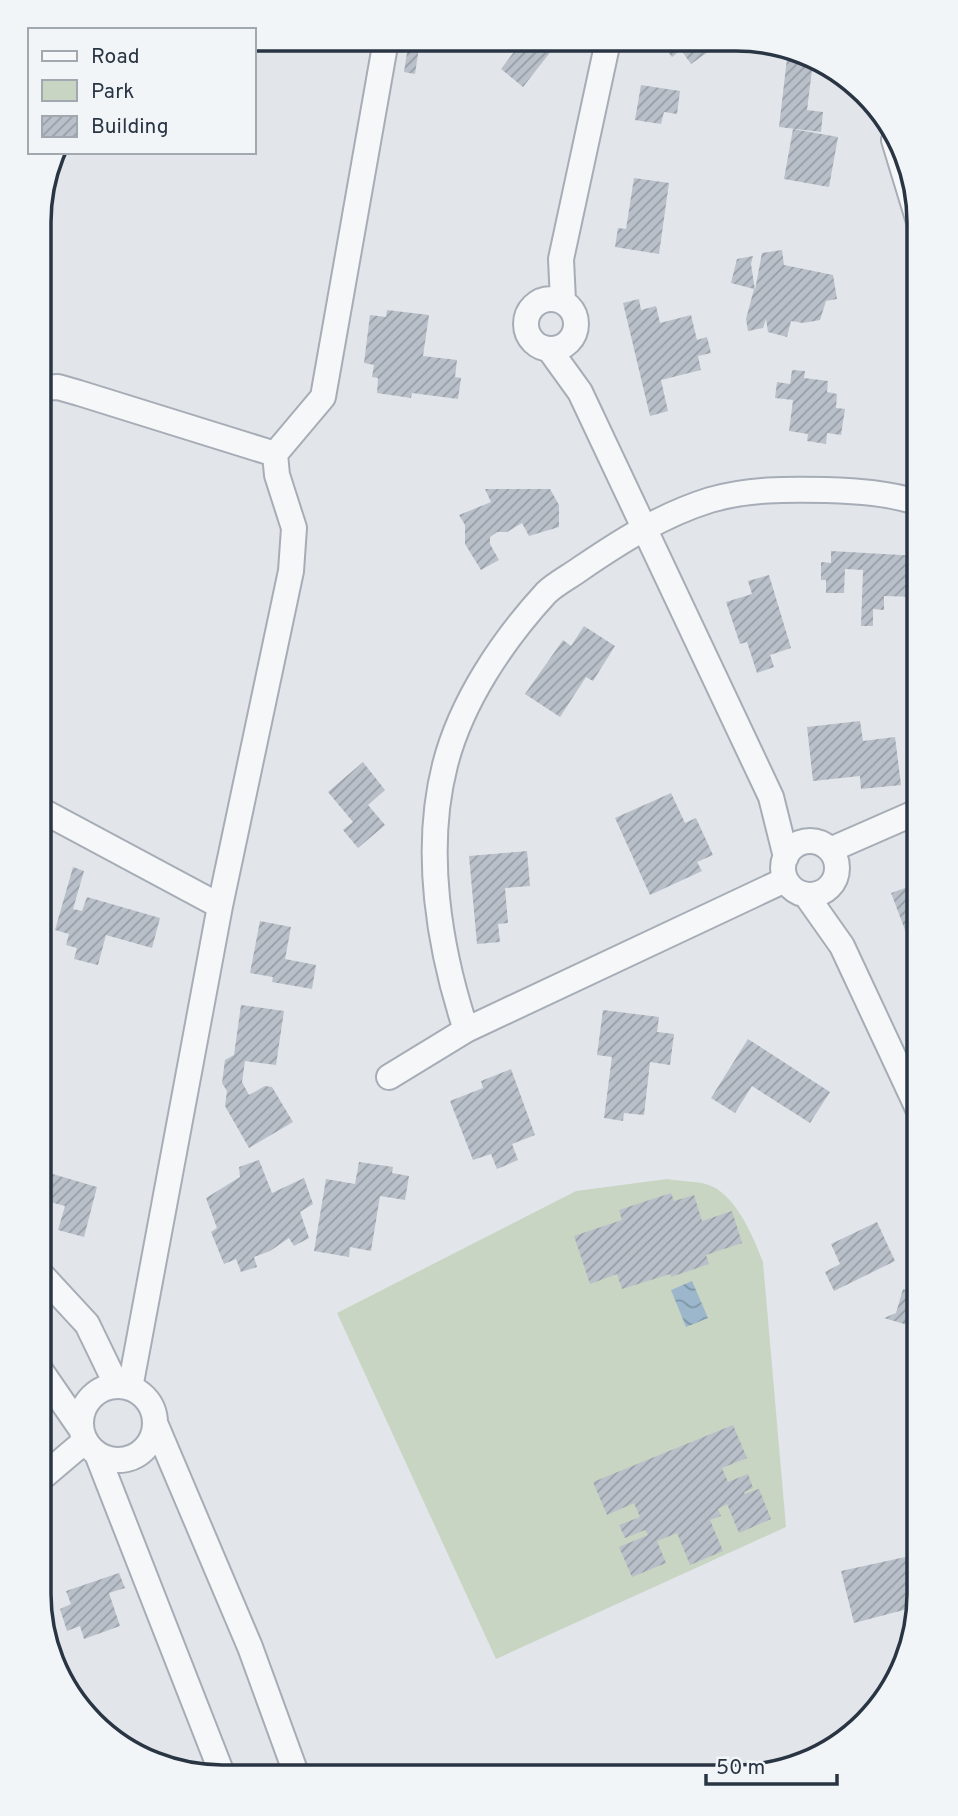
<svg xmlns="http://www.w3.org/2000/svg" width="958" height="1816" font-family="Overpass,sans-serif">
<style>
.green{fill:#c9d5c3}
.water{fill:url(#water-waves)}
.building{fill:url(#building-hatch)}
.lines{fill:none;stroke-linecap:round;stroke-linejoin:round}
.minor-casing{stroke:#a7adb6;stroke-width:28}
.minor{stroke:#f5f7f9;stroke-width:24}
.rim{fill:none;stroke:#2a3544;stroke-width:3.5}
</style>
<defs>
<pattern id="water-waves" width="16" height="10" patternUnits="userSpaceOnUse" patternTransform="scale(1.75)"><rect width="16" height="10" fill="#9cb7cc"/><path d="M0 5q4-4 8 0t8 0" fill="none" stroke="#7f96a7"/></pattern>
<pattern id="building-hatch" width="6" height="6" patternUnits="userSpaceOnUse" patternTransform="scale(1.75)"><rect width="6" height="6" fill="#b9c0c9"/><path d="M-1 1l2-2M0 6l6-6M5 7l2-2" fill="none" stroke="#979da5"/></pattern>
</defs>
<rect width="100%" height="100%" fill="#e2e6eb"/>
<path class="green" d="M667 1179C680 1181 694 1181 706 1184 735 1192 753 1236 763 1262L786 1527 496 1659 337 1313 576 1191Z"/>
<path class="water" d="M692 1281 708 1318 686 1327 671 1290Z"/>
<path class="building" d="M409 40H420L415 74 404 72Z
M523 40 550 41 556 45 523 87 501 69Z
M667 41 712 42H722L691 64 681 50 672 57 662 44Z
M788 50 813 62 807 110 823 112 821 132 779 127Z
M641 85 680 91 677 114 664 112 661 124 635 120Z
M793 129 838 137 829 187 784 179Z
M634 178 669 183 659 254 615 247 618 228 626 229Z
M782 250 784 265 833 275 837 299 826 301 820 320 803 323 791 321 787 337 768 332 766 319 763 328 748 331 746 319 754 289 731 283 737 259 753 256 751 264 755 290 762 253Z
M639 299 641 310 656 306 660 323 691 315 697 340 707 337 711 353 698 356 701 370 661 380 668 411 650 416 623 303Z
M387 310 429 315 423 356 457 360 455 377 461 378 458 399 412 393 411 398 377 393 378 378 372 377 374 365 364 363 370 315 386 317Z
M792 370 805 371 804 378 828 381 827 392 837 394 836 408 845 409 841 435 827 433 826 444 807 441 808 434 789 431 793 400 775 398 777 382 790 384Z
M485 489H550L559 505V527L529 536 522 523 507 532H497L490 537V544L499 560 481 570 465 544V525L459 515 491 502Z
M831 551 919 556V597L884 596V610L873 609V626H861L863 570 845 569 844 593H826V580H821V562L831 563Z
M769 575 791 648 770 655 774 667 757 673 747 642 740 644 726 602 752 594 748 581Z
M584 626 615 646 593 681 586 677 560 717 525 694 563 640 571 646Z
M860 721 863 741 895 737 901 785 861 789 860 776 813 781 807 727Z
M363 762 385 790 368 805 385 825 358 848 343 830 353 822 328 792Z
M671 793 685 823 696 818 713 855 697 862 702 871 650 895 615 818Z
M527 851 530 886 505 888 508 923 498 924 500 942 477 944 469 856Z
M73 867 84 871 73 909 82 911 87 897 160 918 152 948 106 935 98 965 74 959 77 948 66 945 69 934 55 930Z
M919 883V939L910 943 891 893Z
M260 921 291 927 285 959 316 965 312 989 272 982 273 977 250 973Z
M919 981V1006L911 984Z
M241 1005 284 1011 276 1065 245 1061 242 1082 249 1095 265 1086 272 1087 293 1122 249 1148 225 1106 227 1091 222 1083 225 1060 234 1055Z
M603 1010 659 1017 657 1032 674 1034 670 1065 650 1062 644 1115 624 1113 623 1121 604 1118 612 1057 597 1055Z
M748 1039 830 1092 810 1123 752 1086 735 1113 711 1098Z
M511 1069 535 1135 512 1144 518 1160 497 1169 491 1154 473 1160 450 1101 483 1088 481 1081Z
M259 1160 272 1193 304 1178 313 1204 300 1212 309 1238 294 1246 289 1238 270 1251 254 1257 257 1267 241 1272 236 1259 224 1264 211 1232 217 1228 206 1198 240 1177 239 1167Z
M359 1162 393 1167 392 1173 409 1176 405 1200 380 1196 371 1251 350 1247 349 1257 314 1251 326 1179 355 1184Z
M39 1170 97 1187 84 1237 58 1230 65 1206 39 1199Z
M671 1193 674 1201 694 1195 702 1221 732 1211 742 1243 706 1255 709 1264 671 1277 670 1274 622 1289 617 1274 590 1284 574 1236 622 1220 619 1210Z
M877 1222 895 1261 834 1291 825 1272 840 1264 831 1244Z
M903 1289 919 1294V1346L911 1326 884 1318 896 1313Z
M733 1425 747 1458 722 1468 728 1482 748 1474 753 1488 744 1492 745 1494 759 1489 771 1519 739 1533 727 1504 718 1509 721 1516 710 1520 723 1551 690 1565 677 1533 657 1541 666 1563 632 1577 619 1547 648 1535 645 1530 625 1538 619 1525 640 1517 634 1503 607 1515 593 1482Z
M919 1554V1606L854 1623 841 1571Z
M119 1573 125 1588 109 1593 120 1626 84 1639 80 1626 67 1631 60 1609 71 1604 66 1591Z"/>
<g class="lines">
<defs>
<path id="minor" d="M894 140 919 222
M526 324a25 25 0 1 1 50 0a25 25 0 1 1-50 0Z
M563 301 561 259 608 41
M549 349 580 392 771 797 786 857
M40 388 58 387 79 393 275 454
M39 809 220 906
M783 868a27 27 0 1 1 54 0a27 27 0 1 1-54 0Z
M830 850 919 811
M806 895 842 946 919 1111
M466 1030C439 948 423 851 445 765 461 702 502 641 546 593 555 584 569 577 580 569 621 541 662 515 710 500 748 489 787 489 826 490 857 491 890 493 919 503
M389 1077 466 1030 785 880
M39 1272 87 1324 117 1386
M39 1368 81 1429
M81 1423a37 37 0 1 1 74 0a37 37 0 1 1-74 0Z
M130 1388 220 906 291 571 294 528 277 475 275 454 323 397 386 40
M155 1423 250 1647 297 1776
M97 1454 223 1776
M39 1480 85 1441"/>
</defs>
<use href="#minor" class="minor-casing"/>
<use href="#minor" class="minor"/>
</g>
<path d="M0 0H958V1816H0ZM222 51H736A171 171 0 0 1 907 222V1594A171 171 0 0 1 736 1765H222A171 171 0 0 1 51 1594V222A171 171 0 0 1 222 51Z" fill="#f2f5f8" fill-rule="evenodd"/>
<path class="rim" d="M222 51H736A171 171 0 0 1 907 222V1594A171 171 0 0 1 736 1765H222A171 171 0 0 1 51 1594V222A171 171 0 0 1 222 51Z"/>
<rect x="28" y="28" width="228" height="126" fill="#f2f5f8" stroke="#a2a8b0" stroke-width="2"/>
<rect x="42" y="51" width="35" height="10" fill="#f5f7f9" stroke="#a2a8b0" stroke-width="2"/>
<text x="91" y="63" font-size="21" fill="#2a3544">Road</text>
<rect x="42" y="80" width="35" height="21" fill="#c9d5c3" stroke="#a2a8b0" stroke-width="2"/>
<text x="91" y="98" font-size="21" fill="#2a3544">Park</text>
<rect x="42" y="116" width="35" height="21" fill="url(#building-hatch)" stroke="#a2a8b0" stroke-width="2"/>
<text x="91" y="133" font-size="21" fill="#2a3544">Building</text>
<path d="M706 1774v10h131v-10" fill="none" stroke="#2a3544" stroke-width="3.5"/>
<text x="716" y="1774" font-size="21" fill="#2a3544" stroke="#f2f5f8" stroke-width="5" paint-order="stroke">50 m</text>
</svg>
